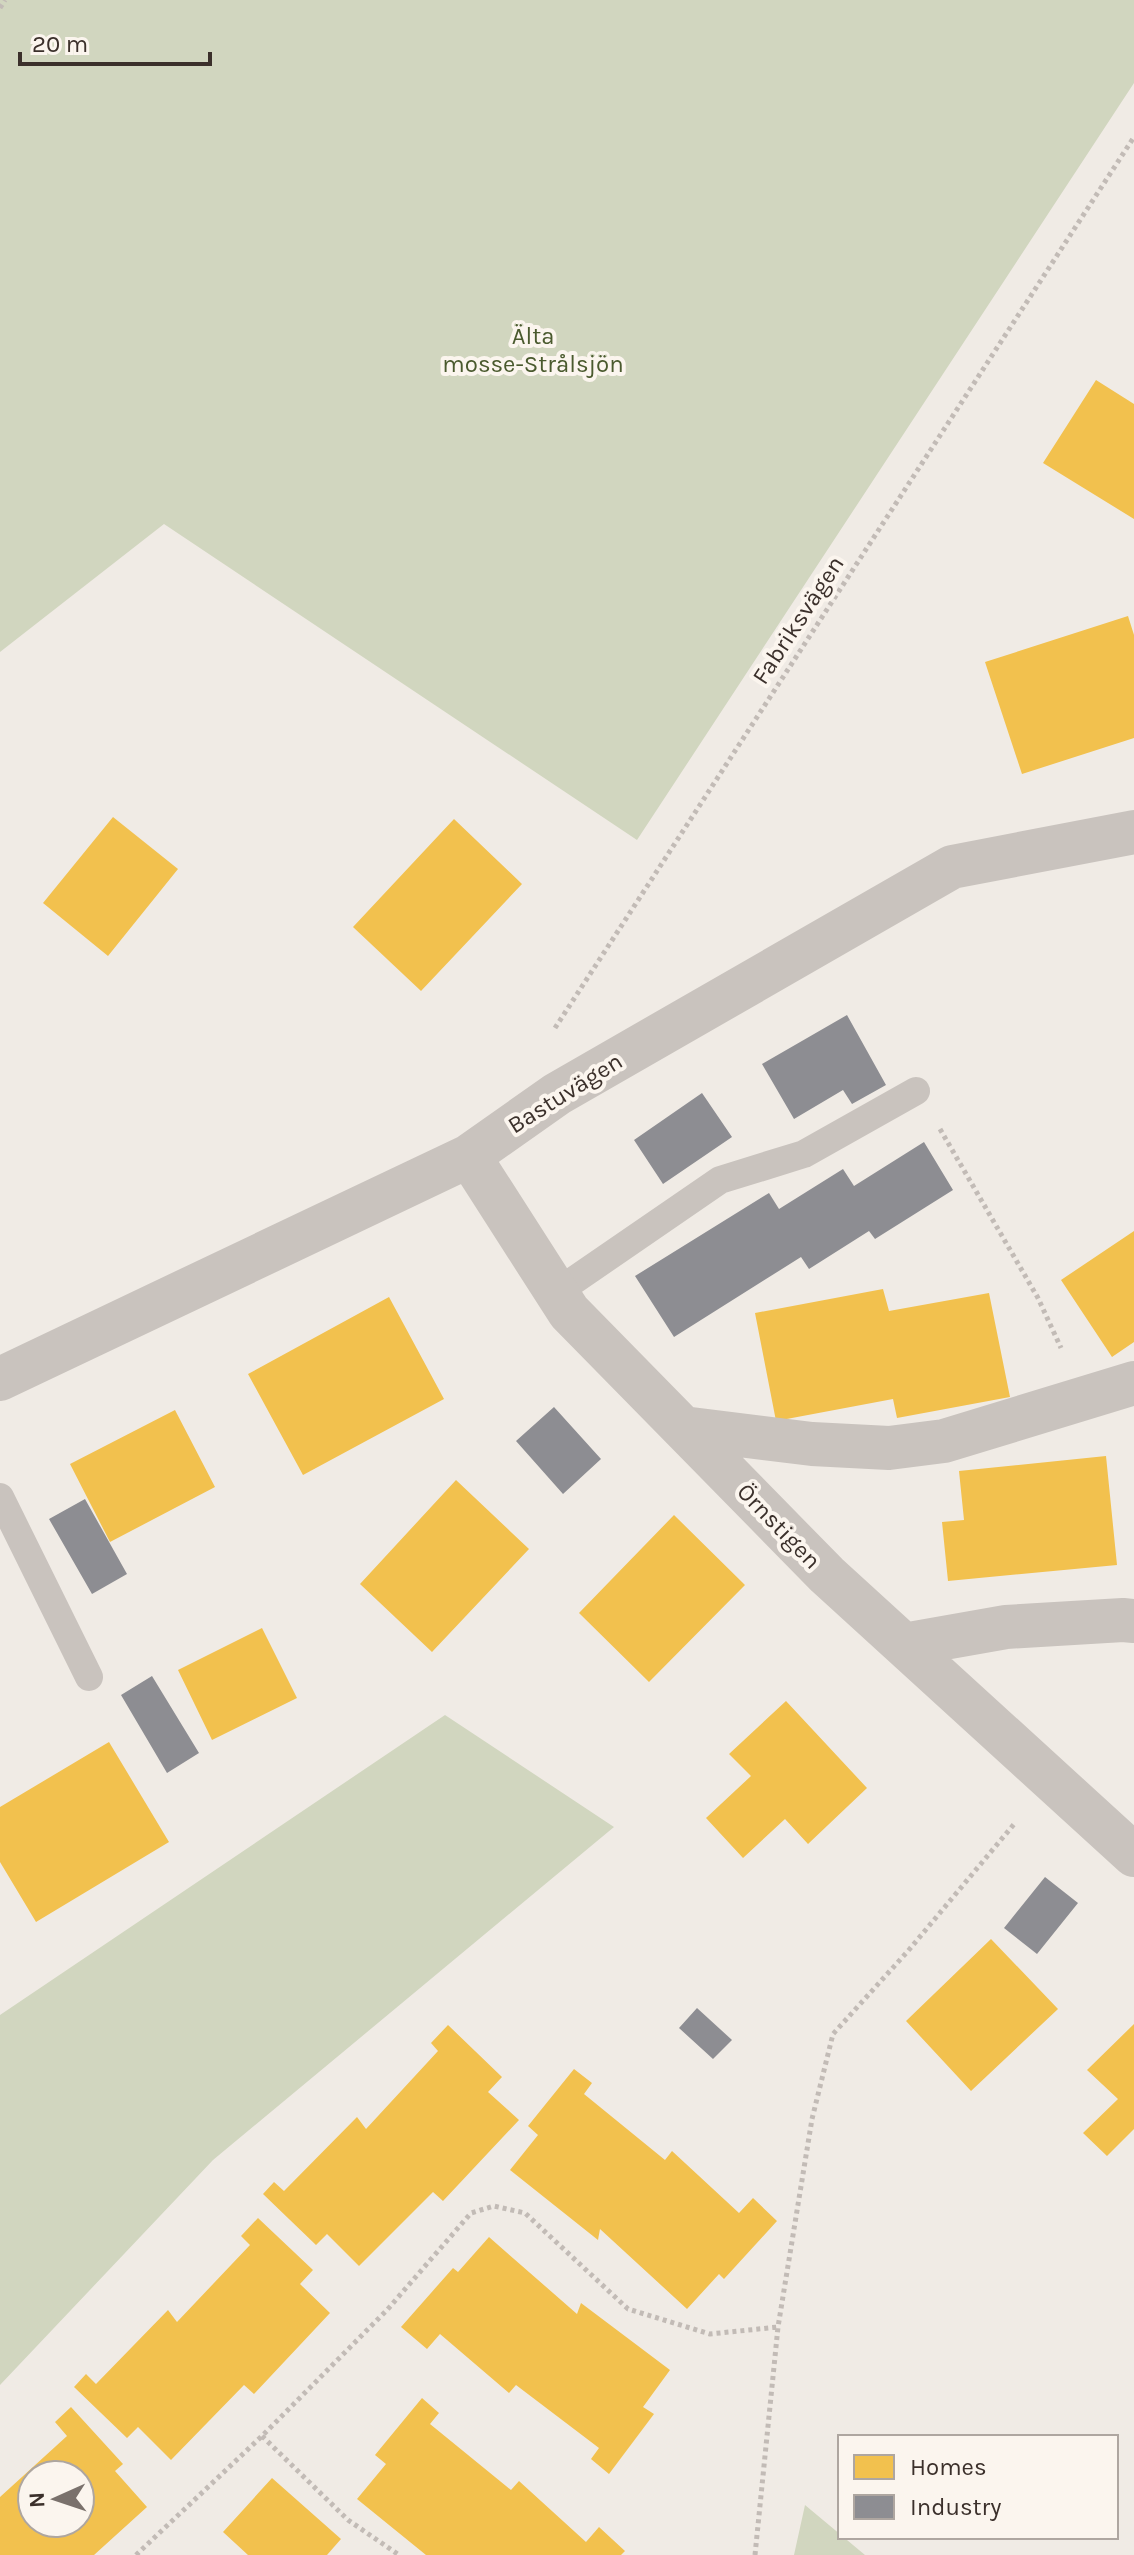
<svg xmlns="http://www.w3.org/2000/svg" width="1134" height="2555" font-family="Karla,sans-serif">
<style>
.green{fill:#d1d6bf}
.homes{fill:#f2c14e;fill-rule:evenodd}
.industry{fill:#8d8d92}
.lines{fill:none;stroke-linecap:round;stroke-linejoin:round}
.path{stroke:#c2bbb6;stroke-width:5;stroke-dasharray:4 4;stroke-linecap:butt}
.lane{stroke:#c9c3be;stroke-width:28}
.street{stroke:#c9c3be;stroke-width:44}
.labels{text-anchor:middle;dominant-baseline:central;stroke-width:8;stroke-linejoin:round;paint-order:stroke}
.park-label{font-size:24px;fill:#4a5a2e;stroke:#fbf5ee}
.street-label{font-size:24px;fill:#3b302b;stroke:#fbf5ee}
</style>
<rect width="100%" height="100%" fill="#f0ebe5"/>
<path class="green" d="M0 0H1134V83L637 840 164 524 0 652Z
M445 1715 614 1827 213 2160 0 2385V2015Z
M805 2505 865 2555H794Z"/>
<path class="homes" d="M1096 380 1134 404V519L1043 463Z
M1128 616 1134 635V738L1022 774 985 662Z
M113 817 178 869 108 956 43 903Z
M454 819 522 884 421 991 353 927Z
M1134 1231V1342L1112 1357 1061 1280Z
M883 1289 889 1311 989 1293 1010 1397 897 1418 893 1399 776 1421 755 1313Z
M389 1297 444 1399 303 1475 248 1374Z
M175 1410 215 1487 110 1542 70 1464Z
M1106 1456 1117 1565 948 1581 942 1522 964 1520 959 1471Z
M456 1480 529 1549 432 1652 360 1584Z
M674 1515 745 1585 649 1682 579 1613Z
M262 1628 297 1698 212 1740 178 1670Z
M786 1701 867 1788 808 1844 785 1819 743 1858 706 1818 751 1776 729 1754Z
M109 1742 169 1842 36 1922 0 1862V1807Z
M991 1939 1058 2009 971 2091 906 2021Z
M1134 2024V2129L1107 2156 1083 2133 1118 2099 1087 2070Z
M448 2025 502 2077 488 2092 519 2120 443 2201 433 2192 359 2266 327 2234 316 2245 263 2194 274 2182 284 2191 357 2117 366 2129 438 2051 431 2043Z
M574 2069 592 2083 584 2094 665 2160 672 2151 739 2213 753 2198 777 2221 724 2279 719 2274 687 2309 600 2229 598 2240 510 2170 538 2135 528 2126Z
M258 2218 313 2270 300 2284 330 2313 254 2394 244 2385 171 2460 138 2427 127 2438 74 2387 86 2374 96 2384 168 2310 177 2322 250 2245 241 2236Z
M489 2237 577 2314 581 2303 670 2370 643 2407 654 2414 609 2474 591 2459 599 2448 516 2385 509 2393 440 2334 427 2349 401 2327 453 2268 458 2272Z
M422 2398 439 2413 430 2424 511 2490 519 2481 586 2542 599 2527 625 2551 621 2555H426L357 2499 386 2464 375 2455Z
M71 2407 123 2464 115 2471 147 2507 94 2555H0V2497L67 2436 55 2422ZM32 2475H80V2523H32Z
M272 2478 341 2539 327 2555H248L223 2532Z"/>
<path class="industry" d="M847 1015 886 1085 852 1104 843 1090 794 1119 762 1064Z
M702 1093 732 1137 663 1184 634 1140Z
M924 1142 953 1190 875 1239 869 1231 809 1269 801 1257 674 1337 635 1276 769 1193 779 1209 843 1169 854 1186Z
M554 1407 601 1459 563 1494 516 1441Z
M85 1499 127 1574 92 1594 49 1519Z
M152 1676 199 1753 167 1773 121 1695Z
M1045 1877 1078 1903 1037 1954 1004 1928Z
M697 2008 732 2040 713 2059 679 2028Z"/>
<g class="lines">
<path class="path" d="M0 8 5 0
M555 1028 1134 137
M940 1129 1038 1298 1061 1348
M262 2436 348 2520 399 2555
M136 2555 262 2436 387 2310 471 2213 494 2206 525 2213 628 2309 710 2334 778 2327
M755 2555 778 2327 812 2119 833 2034 908 1951 1015 1823"/>
<path class="lane" d="M557 1292 720 1180 804 1154 916 1091
M0 1497 89 1677"/>
<path class="street" d="M469 1156 569 1312 827 1575 1134 1855
M0 1379 469 1156 557 1094 952 867 1134 832
M683 1428 812 1444 889 1448 944 1441 1134 1383
M904 1645 1006 1627 1123 1620 1134 1621"/>
</g>
<g class="labels">
<g class="park-label">
<text x="533" y="336">Älta<tspan x="533" dy="28">mosse-Strålsjön</tspan></text>
</g>
<g class="street-label">
<text transform="translate(798 620) rotate(-57)">Fabriksvägen</text>
<text transform="translate(565 1093) rotate(-32)">Bastuvägen</text>
<text transform="translate(779 1526) rotate(46)">Örnstigen</text>
</g>
</g>
<rect x="838" y="2435" width="280" height="104" fill="#fbf5ee" stroke="#aea6a0" stroke-width="2"/>
<rect x="854" y="2455" width="40" height="24" fill="#f2c14e" stroke="#aea6a0" stroke-width="2"/>
<text x="910" y="2475" font-size="24" fill="#3b302b">Homes</text>
<rect x="854" y="2495" width="40" height="24" fill="#8d8d92" stroke="#aea6a0" stroke-width="2"/>
<text x="910" y="2515" font-size="24" fill="#3b302b">Industry</text>
<g transform="translate(56 2499) rotate(267)"><circle r="38" fill="#fbf5ee" stroke="#aea6a0" stroke-width="2"/>
<path d="M0-6L14 30L0 20L-14 30Z" fill="#7a716c"/>
<text y="-12" font-size="22" font-weight="bold" text-anchor="middle" fill="#3b302b">N</text>
</g>
<path d="M20 52v12h190v-12" fill="none" stroke="#3b302b" stroke-width="4"/>
<text x="32" y="52" font-size="24" fill="#3b302b" stroke="#fbf5ee" stroke-width="6" paint-order="stroke">20 m</text>
</svg>
